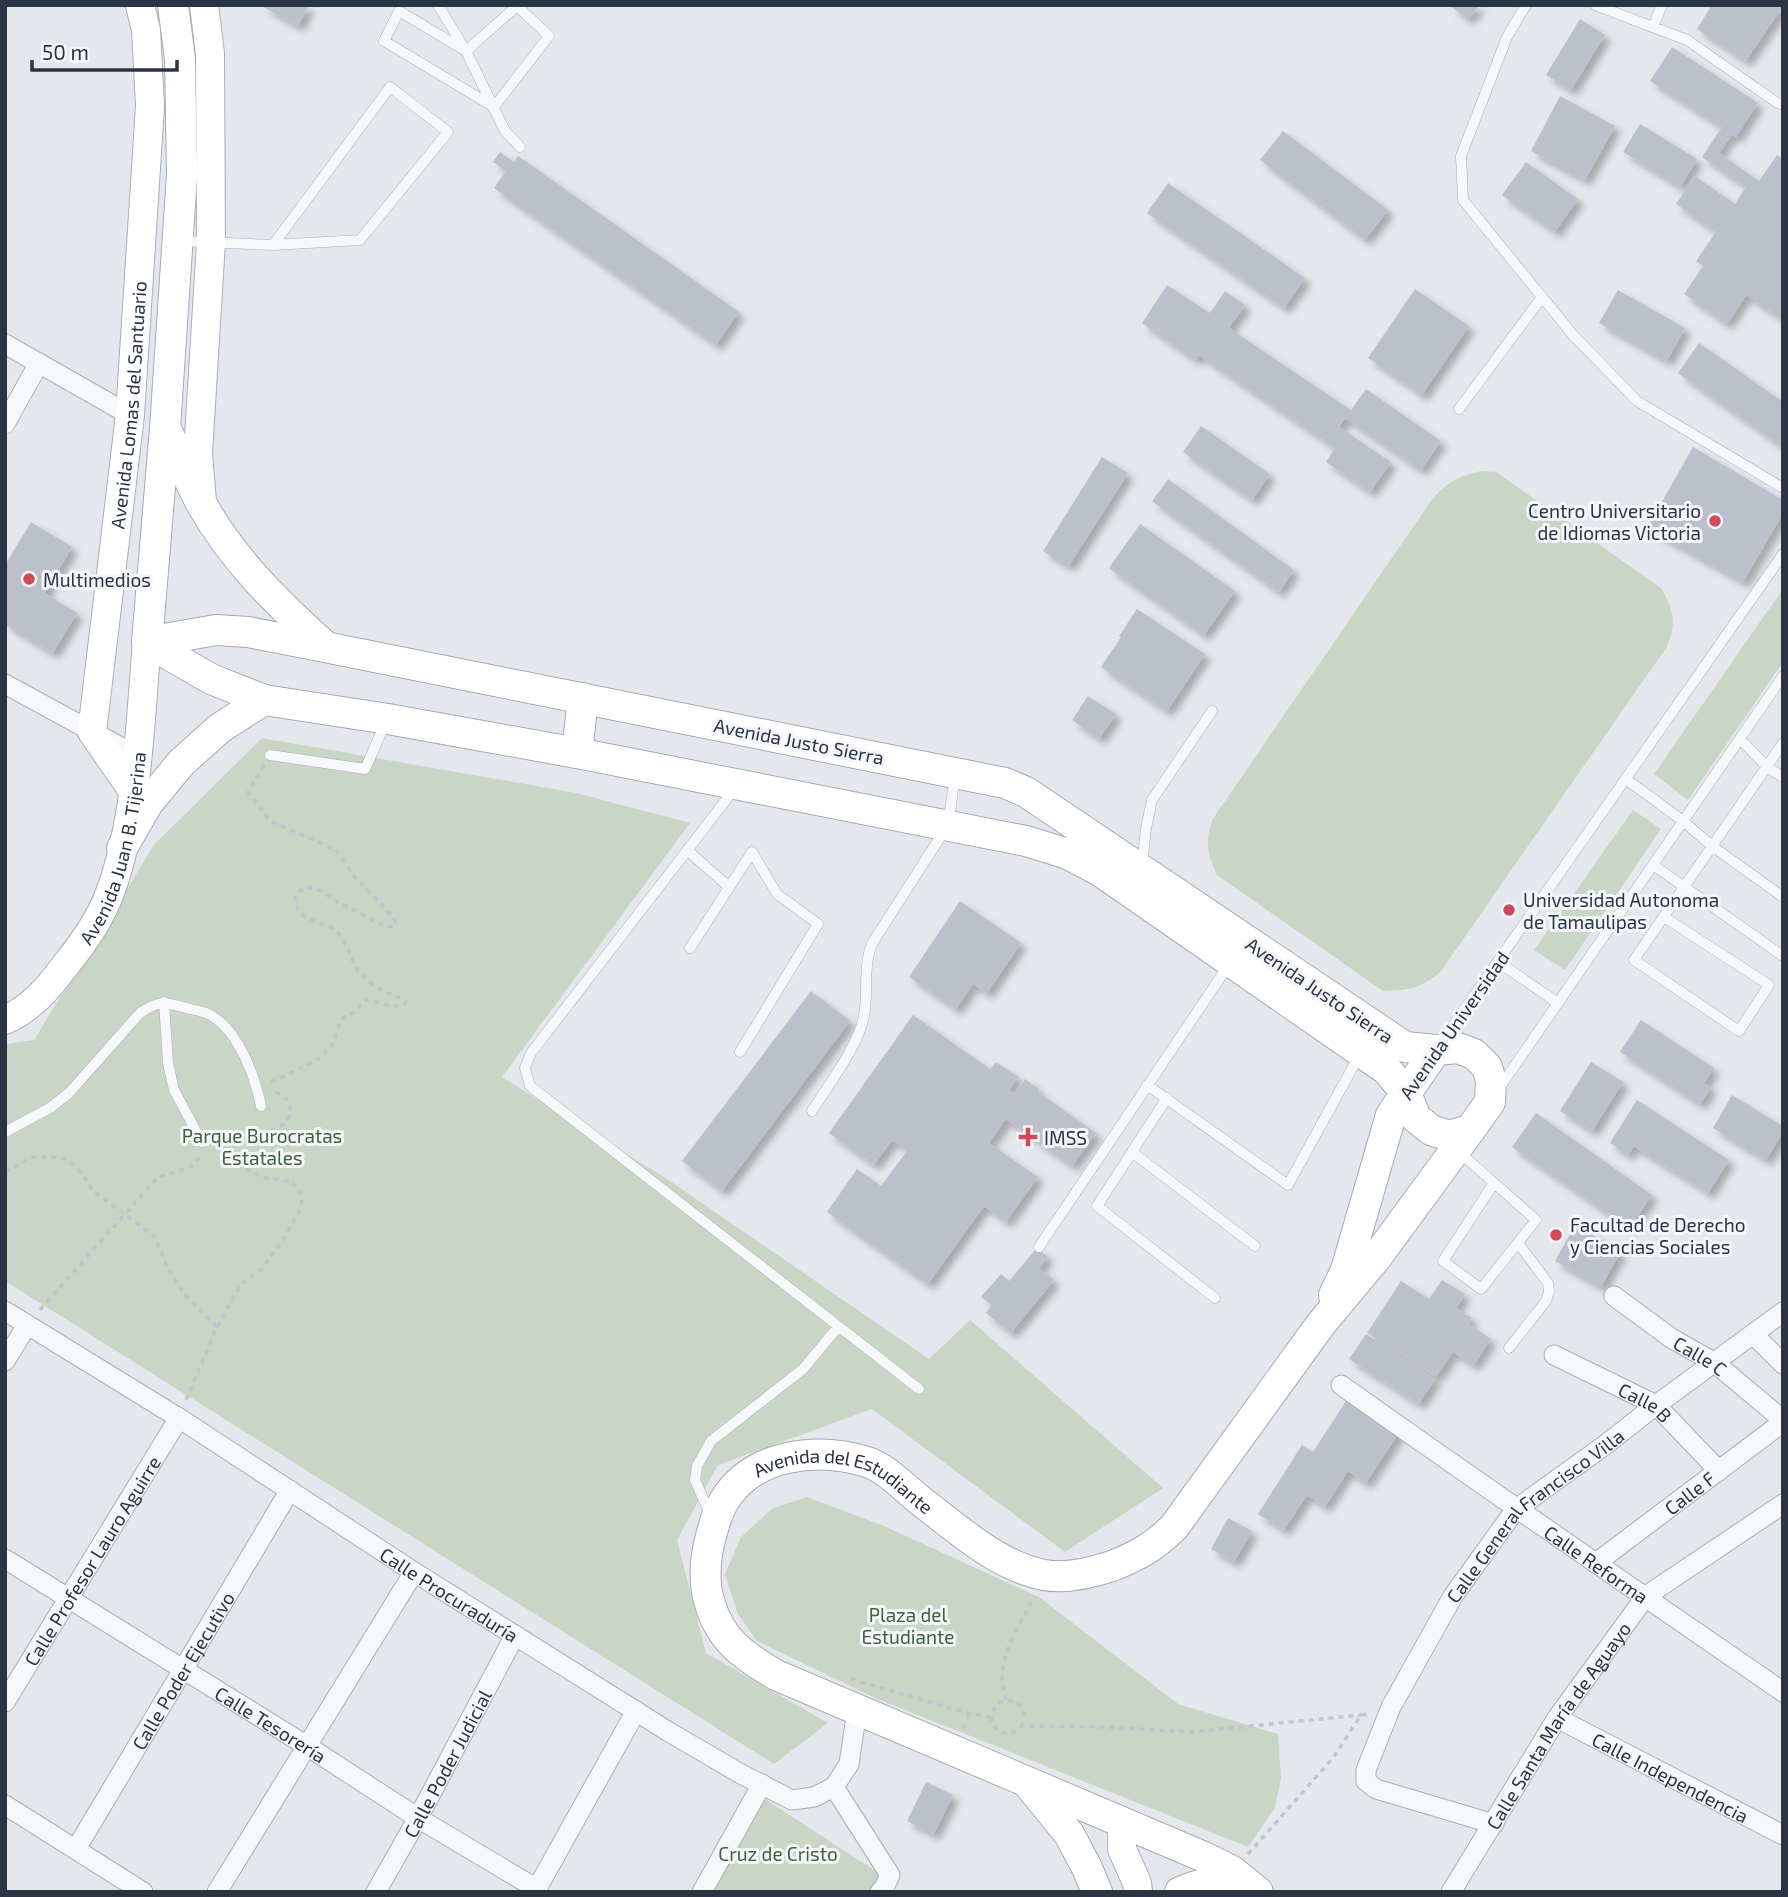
<svg xmlns="http://www.w3.org/2000/svg" width="1788" height="1897" font-family="'Exo 2',sans-serif">
<style>
.green{fill:#c9d6c5}
.building{fill:#bbc0ca;filter:url(#shadow)}
.lines{fill:none;stroke-linecap:round;stroke-linejoin:round}
.lane-casing{stroke:#a9aeb7;stroke-width:11}
.street-casing{stroke:#a9aeb7;stroke-width:21}
.secondary-casing{stroke:#a9aeb7;stroke-width:30}
.primary-casing{stroke:#a3abb8;stroke-width:32}
.path{stroke:#c2c5cb;stroke-width:3.5;stroke-dasharray:5 5;stroke-linecap:butt}
.lane{stroke:#f7f8fa;stroke-width:10}
.street{stroke:#f7f8fa;stroke-width:19}
.secondary{stroke:#fff;stroke-width:28}
.primary{stroke:#fff;stroke-width:30}
.poi-dot{fill:#d1495b;stroke:#f4f6f9;stroke-width:2.5}
.labels{text-anchor:middle;dominant-baseline:central;stroke-width:6;stroke-linejoin:round;paint-order:stroke}
.street-label{font-size:19px;fill:#2b3445;stroke:#f4f6f9}
.poi-label{font-size:19px;fill:#2b3445;stroke:#f4f6f9;text-anchor:start}
.park-label{font-size:19px;fill:#3f6138;stroke:#f4f6f9}
</style>
<defs>
<filter id="shadow"><feDropShadow dx="6" dy="6" stdDeviation="3.5" flood-color="#0004"/></filter>
</defs>
<rect width="100%" height="100%" fill="#e4e7ec"/>
<path class="green" d="M1481 471 1496 472 1661 588C1674 611 1677 624 1666 648L1441 971C1420 989 1411 990 1383 991L1217 875C1207 853 1205 843 1212 820L1433 498C1449 481 1459 476 1481 471Z
M1783 589V662L1688 800 1654 774Z
M262 738 576 793 690 823 502 1077 667 1179 929 1359 970 1320 1163 1488 1065 1552 872 1409 718 1465 677 1540 706 1653 828 1723 774 1764 5 1281V1044L34 1040 154 845Z
M1633 810 1661 829 1565 970 1534 950Z
M807 1497 884 1526 1039 1597 1178 1704 1278 1734 1281 1778 1275 1808 1248 1847 875 1698 757 1641 738 1614 725 1574 741 1537 773 1508Z
M763 1798 874 1870 881 1876 875 1892H709Z"/>
<path class="building" d="M260 5H309L298 26Z
M1449 5H1480L1468 19Z
M1712 5H1783V6L1746 61 1697 29Z
M1580 19 1605 35 1571 90 1546 75Z
M1672 47 1758 103 1736 137 1732 134 1719 153 1759 181 1777 155 1783 159V320L1746 295 1727 324 1684 294 1703 266 1696 261 1716 232 1676 204 1695 176 1735 204 1746 187 1702 157 1722 127 1650 81Z
M1560 96 1615 126 1585 180 1531 151Z
M1640 124 1697 159 1680 187 1623 152Z
M1283 131 1388 210 1365 240 1260 160Z
M500 152 514 162 518 156 739 312 716 345 494 188 506 171 493 162Z
M1526 162 1578 199 1555 232 1502 195Z
M1168 183 1305 278 1284 308 1147 213Z
M1167 285 1210 313 1225 291 1245 305 1229 328 1351 410 1366 389 1441 441 1421 470 1345 418 1339 427 1391 462 1370 492 1326 462 1335 448 1199 355 1195 360 1142 323Z
M1415 289 1469 326 1422 395 1368 358Z
M1618 290 1685 328 1667 361 1599 323Z
M1699 343 1783 402V447L1678 373Z
M1201 426 1270 474 1252 500 1183 452Z
M1693 447 1783 500V513L1743 582 1647 528Z
M1102 457 1128 473 1069 566 1043 551Z
M1168 479 1294 570 1279 592 1152 501Z
M31 522 72 547 45 593 77 613 53 653 5 624V565Z
M1140 524 1235 591 1204 635 1109 568Z
M1137 609 1205 654 1167 711 1101 667 1121 637 1119 636Z
M1088 696 1116 714 1099 739 1072 720Z
M960 901 1021 943 987 993 973 984 956 1009 909 977Z
M811 991 850 1021 722 1191 682 1161Z
M913 1015 990 1069 996 1062 1018 1077 1009 1090 1015 1094 1025 1079 1040 1090 1038 1092 1096 1133 1072 1166 1006 1119 989 1143 1038 1177 1006 1222 984 1206 928 1284 827 1212 857 1169 881 1186 907 1151 892 1140 874 1165 829 1133Z
M1641 1020 1714 1068 1704 1083 1711 1088 1700 1104 1620 1052Z
M1591 1062 1623 1082 1592 1131 1560 1111Z
M1732 1095 1783 1126V1132L1766 1160 1713 1128Z
M1637 1100 1729 1160 1708 1193 1634 1146 1628 1155 1610 1143Z
M1536 1113 1652 1195 1629 1228 1512 1147Z
M1575 1225 1621 1251 1601 1287 1555 1261Z
M1037 1248 1048 1257 1039 1268 1054 1280 1011 1333 986 1313 992 1305 981 1297 1001 1274 1009 1281Z
M1442 1280 1465 1294 1456 1308 1472 1318 1468 1324 1491 1339 1474 1365 1453 1352 1436 1377 1367 1333 1401 1281 1429 1299Z
M1366 1334 1435 1379 1419 1404 1349 1359Z
M1348 1398 1400 1431 1366 1483 1348 1471 1325 1507 1307 1495 1284 1530 1258 1514 1302 1445 1313 1452Z
M1228 1518 1252 1531 1234 1562 1211 1549Z
M926 1782 953 1795 934 1834 907 1821Z"/>
<g class="lines">
<defs>
<path id="lane" d="M438 5 466 51 505 131 520 147
M1526 5 1507 37 1461 156 1463 200 1573 335 1637 401 1783 488
M1595 5 1687 40 1776 102 1783 105
M517 6 549 36 494 107 384 41 399 11 466 51Z
M1653 27 1662 5
M181 241 273 245 360 240 448 132 390 87 273 245
M1459 409 1542 297
M1740 739 1767 767 1783 777
M270 755 365 769 386 722
M1626 779 1683 821 1712 846 1783 897
M736 787 531 1053 525 1068 530 1086 919 1389
M687 850 729 887
M1653 865 1783 956
M1142 866 1146 828 1152 800 1212 711
M1664 917 1769 985 1739 1031 1634 960C1683 888 1733 816 1783 743
M690 948 752 852 777 894 818 924 740 1052
M1498 962 1558 1003
M164 1002 168 1063 174 1090 202 1142
M1440 1044 1783 554
M1147 1085 1288 1185 1359 1056
M1498 1090 1783 676
M1167 1098 1097 1206 1215 1298
M812 1111C829 1084 858 1047 864 1016 869 992 862 965 873 942L948 825 955 776
M5 1132 50 1108 69 1093 140 1013C159 1000 164 1002 186 1008 195 1010 205 1011 212 1016 239 1032 255 1077 261 1106
M1132 1152 1255 1246
M1459 1152 1536 1220 1481 1289 1443 1261 1494 1183
M1039 1247 1228 966
M1509 1348 1546 1301 1549 1292 1548 1283 1518 1243
M710 1514 695 1480 697 1466 711 1441 803 1369 838 1327"/>
<g id="street">
<path d="M5 344 130 415"/>
<path d="M5 424 39 363"/>
<path d="M5 684 137 756"/>
<path id="s1" d="M1614 1296 1671 1338 1715 1363 1783 1420"/>
<path id="s2" d="M5 1311 179 1418 414 1572 669 1732 741 1774 792 1800 814 1797 834 1787 849 1764 857 1710"/>
<path d="M1753 1334 1783 1364"/>
<path id="s3" d="M1554 1355 1656 1405 1719 1471"/>
<path d="M5 1361 27 1325"/>
<path id="s4" d="M1341 1385C1487 1489 1635 1590 1783 1692"/>
<path id="s5" d="M5 1559 307 1746 418 1818 537 1889"/>
<path id="s6" d="M1596 1563 1783 1422"/>
<path id="s7" d="M5 1702 179 1418"/>
<path id="s8" d="M1557 1718 1783 1835"/>
<path d="M834 1787 890 1875 884 1888 880 1892"/>
<path d="M5 1805 143 1892"/>
<path id="s9" d="M1494 1824 1376 1789 1366 1781V1770L1391 1707 1453 1596 1516 1509 1605 1445 1656 1405 1783 1312"/>
<path id="s10" d="M76 1849 290 1490"/>
<path d="M217 1892 414 1572"/>
<path id="s11" d="M376 1892 418 1818 515 1635"/>
<path d="M535 1892 636 1711"/>
<path d="M702 1892 762 1784"/>
<path id="s12" d="M1451 1892 1557 1718 1646 1596 1783 1504"/>
</g>
<g id="secondary">
<path d="M202 502 198 453 211 242 210 54 204 5"/>
<path id="s13" d="M133 791 92 732 130 415 150 106 146 30 140 5"/>
<path id="s14" d="M5 1020C30 1009 48 989 64 967 83 944 101 919 111 890 138 814 140 722 147 642"/>
<path d="M1122 1823V1849L1137 1883 1138 1892"/>
</g>
<g id="primary">
<path d="M166 429C178 454 188 479 201 503 232 559 278 604 325 646"/>
<path d="M216 630 248 632 325 647 1005 783 1026 792 1405 1047 1436 1050 1458 1048 1474 1054 1487 1067 1491 1081 1490 1102 1470 1130 1449 1136 1431 1130 1416 1118 1406 1093 1387 1070 1100 871 1068 854 1026 841 577 753 388 719 264 700 211 679 147 642Z"/>
<path d="M147 642 165 428 182 175 180 59 173 5"/>
<path d="M577 753 583 698"/>
<path d="M122 848 148 803 181 763 220 728 264 700"/>
<path d="M1334 1295 1346 1270 1391 1115 1436 1050"/>
<path d="M1029 1785 1069 1834 1087 1868 1097 1892"/>
<path d="M1180 1892C1208 1880 1219 1883 1248 1886"/>
<path id="s15" d="M1258 1892 1232 1871 1204 1857 776 1675C744 1656 721 1641 710 1604 703 1583 705 1557 711 1536 714 1524 718 1511 724 1501 753 1453 818 1447 867 1462 888 1469 905 1489 922 1502 959 1530 998 1566 1044 1575 1066 1579 1091 1573 1112 1566 1137 1556 1154 1547 1174 1527L1321 1324 1376 1258 1470 1130"/>
</g>
</defs>
<use href="#lane" class="lane-casing"/>
<use href="#street" class="street-casing"/>
<use href="#secondary" class="secondary-casing"/>
<use href="#primary" class="primary-casing"/>
<path class="path" d="M264 765 248 792 270 821 336 850 354 876 393 917 396 923 393 927 385 926 338 902 321 891 309 887 301 890 295 897C296 925 324 918 338 933 350 945 350 964 363 976 369 982 378 988 385 992 393 995 399 996 405 1002L403 1006C391 1008 378 1001 366 1000L354 1012 341 1019 332 1046 319 1059 269 1083
M5 1172 33 1157H55L67 1160 83 1174 92 1190 155 1237 167 1266 184 1294 217 1327
M40 1310 157 1178 192 1166 201 1156
M186 1400 217 1327 241 1284 261 1270 283 1240 301 1208 302 1196 291 1181C271 1179 254 1179 241 1162 242 1156 243 1146 249 1141 262 1129 291 1132 290 1108 290 1097 279 1093 270 1091
M851 1679 970 1714 991 1717
M1006 1700C1005 1693 1002 1685 1002 1677 1003 1649 1021 1622 1034 1597
M1022 1726 1024 1714C1022 1710 1021 1706 1018 1704 999 1689 978 1723 1002 1732 1010 1736 1016 1731 1022 1726L1107 1727 1190 1732 1361 1715
M963 1728 970 1714
M1248 1854 1333 1758 1361 1715 1369 1714"/>
<use href="#lane" class="lane"/>
<use href="#street" class="street"/>
<use href="#secondary" class="secondary"/>
<use href="#primary" class="primary"/>
</g>
<g class="poi-dot">
<circle cx="1715" cy="521" r="7"/>
<circle cx="29" cy="579" r="7"/>
<circle cx="1509" cy="910" r="7"/>
<path d="M1024.5 1126.5h7v7h7v7h-7v7h-7v-7h-7v-7h7z"/>
<circle cx="1556" cy="1235" r="7"/>
</g>
<g class="labels">
<g class="street-label">
<text stroke="none"><textPath href="#s13" startOffset="401">Avenida Lomas del Santuario</textPath></text>
<text transform="translate(799 741) rotate(11)">Avenida Justo Sierra</text>
<text stroke="none"><textPath href="#s14" startOffset="212">Avenida Juan B. Tijerina</textPath></text>
<text transform="translate(1320 990) rotate(34)">Avenida Justo Sierra</text>
<text transform="translate(1454 1025) rotate(-55)">Avenida Universidad</text>
<text stroke="none"><textPath href="#s1" startOffset="105">Calle C</textPath></text>
<text stroke="none"><textPath href="#s3" startOffset="103">Calle B</textPath></text>
<text stroke="none"><textPath href="#s6" startOffset="117">Calle F</textPath></text>
<text stroke="none"><textPath href="#s15" startOffset="877">Avenida del Estudiante</textPath></text>
<text stroke="none"><textPath href="#s9" startOffset="458">Calle General Francisco Villa</textPath></text>
<text stroke="none"><textPath href="#s7" startOffset="166">Calle Profesor Lauro Aguirre</textPath></text>
<text stroke="none"><textPath href="#s4" startOffset="312">Calle Reforma</textPath></text>
<text stroke="none"><textPath href="#s2" startOffset="527">Calle Procuraduría</textPath></text>
<text stroke="none"><textPath href="#s10" startOffset="208">Calle Poder Ejecutivo</textPath></text>
<text stroke="none"><textPath href="#s5" startOffset="313">Calle Tesorería</textPath></text>
<text stroke="none"><textPath href="#s12" startOffset="198">Calle Santa María de Aguayo</textPath></text>
<text stroke="none"><textPath href="#s11" startOffset="147">Calle Poder Judicial</textPath></text>
<text stroke="none"><textPath href="#s8" startOffset="128">Calle Independencia</textPath></text>
</g>
<g class="poi-label">
<text x="1701" y="510" text-anchor="end">Centro Universitario<tspan x="1701" dy="22">de Idiomas Victoria</tspan></text>
<text x="43" y="579">Multimedios</text>
<text x="1523" y="899">Universidad Autonoma<tspan x="1523" dy="22">de Tamaulipas</tspan></text>
<text x="1044" y="1137">IMSS</text>
<text x="1570" y="1224">Facultad de Derecho<tspan x="1570" dy="22">y Ciencias Sociales</tspan></text>
</g>
<g class="park-label">
<text x="262" y="1135">Parque Burocratas<tspan x="262" dy="22">Estatales</tspan></text>
<text x="908" y="1614">Plaza del<tspan x="908" dy="22">Estudiante</tspan></text>
<text x="778" y="1853">Cruz de Cristo</text>
</g>
</g>
<rect width="1788" height="1897" fill="none" stroke="#2b3445" stroke-width="14"/>
<path d="M32 60v10h145v-10" fill="none" stroke="#2b3445" stroke-width="3.5"/>
<text x="42" y="60" font-size="21" fill="#2b3445" stroke="#f4f6f9" stroke-width="5" paint-order="stroke">50 m</text>
</svg>
